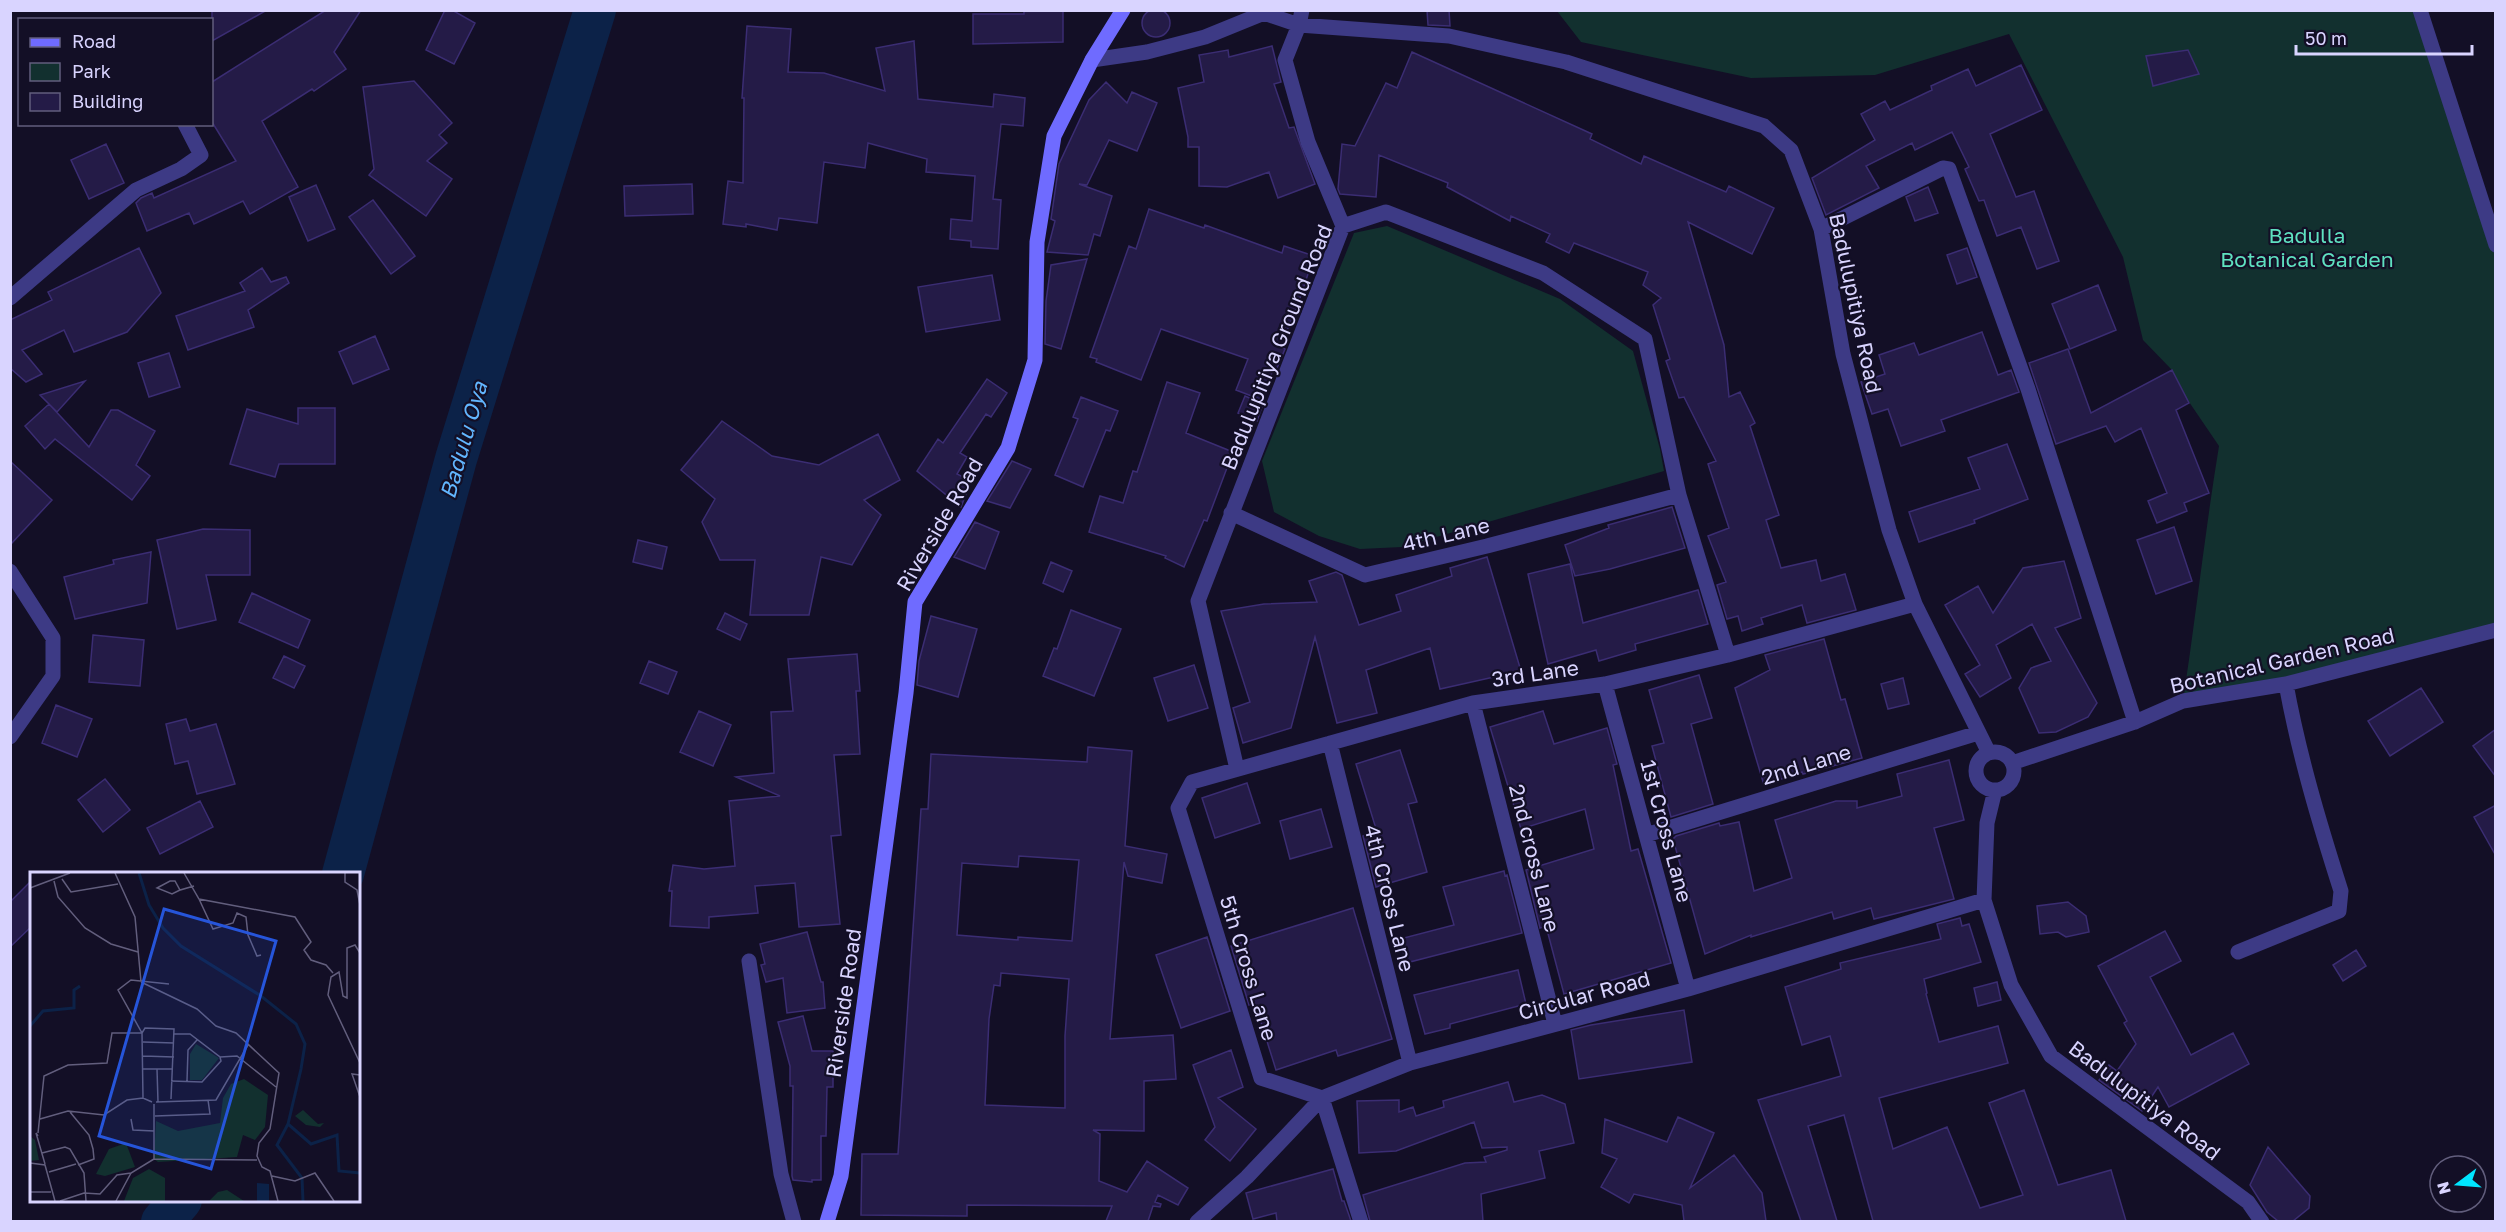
<svg xmlns="http://www.w3.org/2000/svg" width="2506" height="1232" font-family="'Golos Text',sans-serif">
<style>
.green{fill:#12302f}
.lines{fill:none;stroke-linecap:round;stroke-linejoin:round}
.river{stroke:#0c2248;stroke-width:42}
.building{fill:#241b47;stroke:#3b2d73;stroke-width:1.5;fill-rule:evenodd}
.street{stroke:#3d3a85;stroke-width:15}
.secondary{stroke:#6f6bff;stroke-width:15}
.labels{text-anchor:middle;dominant-baseline:central;stroke-width:4.5;stroke-linejoin:round;paint-order:stroke}
.park-label{font-size:21px;fill:#5fe0c0;stroke:#130f26}
.street-label{font-size:21px;fill:#d9d4ff;stroke:#130f26}
.water-label{font-size:22px;font-style:italic;fill:#62b6ff;stroke:#130f26}
.inset-river{fill:none;stroke:#0c2248;stroke-width:3}
.inset-road{fill:none;stroke:#625e7d;stroke-width:1.5}
.view{fill:#2655da;fill-opacity:0.15;stroke:#2655da;stroke-width:3}
.inset-edge{fill:none;stroke:#d9d4ff;stroke-width:3}
</style>
<rect width="100%" height="100%" fill="#130f26"/>
<path class="green" d="M1557 11H2420L2495 245V630L2183 701C2196 616 2205 531 2219 446L2185 396 2172 370 2143 340 2123 257 2009 34 1875 75 1751 78 1581 42Z
M1387 226 1560 299 1633 351 1660 449 1664 471 1402 547 1360 549 1319 536 1274 512 1262 461 1354 233Z"/>
<g class="lines">
<path class="river" d="M343 874 456 459 595 10
M162 1222 181 1200"/>
</g>
<path class="building" d="M1142 23a14 14 0 1 1 28 0a14 14 0 1 1-28 0Z
M212 10H267L212 41Z
M326 10H361L334 52 346 69 314 91 312 89 262 121 298 187 250 214 243 201 194 224 189 213 147 231 136 203 141 198 152 193 154 198 236 161 212 122V82Z
M445 10H452L475 23 454 64 426 50Z
M1024 10H1063V42L973 44V14H1024Z
M1427 10H1449L1450 26 1428 25Z
M747 26 791 29 788 72 824 73 885 91 876 48 914 41 918 99 993 107 994 94 1025 98 1023 126 1001 124 993 199 1001 200 998 249 971 247V241L950 239 951 219 972 221 975 176 926 172 927 159 868 143 865 168 824 162 817 223 779 218 777 230 746 224V227L723 224 728 181 743 183 744 98H742Z
M1272 46 1281 82 1274 84 1289 128 1294 127 1315 184 1278 198 1269 172 1227 187 1199 186V147H1188V137L1178 88 1204 82 1199 55 1228 50 1229 57Z
M2188 50 2199 74 2153 86 2146 56Z
M1412 52 1592 134 1590 139 1641 164 1644 156 1726 192 1729 186 1774 208 1752 254 1688 222 1724 345 1729 397 1740 392 1755 423 1750 426 1779 515 1766 520 1781 568 1816 560 1821 581 1845 574 1856 610 1807 623 1802 605 1761 618 1763 624 1742 631 1738 616 1727 619 1717 585 1726 582 1708 536 1729 528 1708 464 1716 461 1684 397 1679 398 1666 361 1670 359 1653 305 1661 298 1643 285 1648 272 1574 243 1569 253 1546 242 1550 234 1511 216 1510 221 1447 187 1448 183 1379 155 1376 197 1340 194 1338 189 1342 144 1355 146 1386 83 1397 88Z
M2021 65 2042 110 1990 134 2016 197 2034 191 2059 261 2037 269 2021 227 1997 236 1984 200 1979 201 1965 169 1969 167 1952 132 1915 150 1912 143 1866 166 1879 188 1826 215 1812 178 1875 140 1861 114 1885 101 1890 110 1932 90 1931 86 1968 69 1976 86Z
M414 81 452 123 439 135 447 143 427 161 452 179 426 216 369 175 374 169 363 87Z
M1106 82 1127 103 1132 92 1157 103 1137 151 1109 140 1087 185 1079 184 1112 196 1100 236 1094 234 1088 255 1047 252 1055 221 1051 219 1059 164 1089 100Z
M106 144 124 183 89 199 71 160Z
M692 184 693 214 625 216 624 186Z
M316 185 335 229 308 241 289 197Z
M1928 187 1938 213 1915 221 1906 197Z
M373 200 415 256 391 274 349 217Z
M1149 209 1204 228 1205 225 1282 253 1284 246 1314 256 1296 310 1280 346 1285 349 1277 368 1274 367 1262 400 1236 390 1248 359 1161 329 1141 380 1096 362 1097 359 1090 357 1129 246 1136 249Z
M139 248 161 293 127 332 74 352 64 330 22 350 42 374 26 382 10 368V320L52 300 48 292Z
M1967 248 1977 277 1957 284 1947 255Z
M1087 259 1061 349 1045 344 1046 301 1051 265Z
M262 268 271 282 286 277 289 283 248 310 254 327 188 350 176 316 245 291 240 283Z
M992 275 1000 320 926 332 918 287Z
M2098 285 2116 330 2070 349 2052 304Z
M1982 332 1998 375 2011 370 2019 392 1941 420 1945 431 1901 446 1888 409 1872 414 1861 382 1885 374 1879 355 1914 343 1919 355Z
M375 336 389 369 353 384 339 352Z
M2068 349 2091 413 2172 370 2189 403 2176 410 2209 493 2184 503 2187 511 2157 523 2148 501 2167 493 2141 428 2115 442 2106 426 2056 444 2029 363Z
M169 353 180 387 149 397 138 363Z
M987 379 1007 393 991 417 986 414 960 453 967 457 957 474 971 481 961 507 917 471 938 439 943 443Z
M85 381 57 412 40 395Z
M1167 382 1200 393 1186 433 1233 452 1207 521 1204 520 1184 567 1165 558 1166 556 1089 532 1100 496 1123 503 1133 471 1137 472Z
M1245 396 1263 404 1257 421 1238 413Z
M1081 397 1118 411 1110 431 1106 430 1083 487 1055 475 1078 419 1073 417Z
M49 404 89 447 111 410H118L155 431 136 465 150 476 132 500 55 439 45 449 25 426Z
M298 408H335V464H279L275 477 230 464 247 409 298 424Z
M722 421 772 456 819 465 878 434 900 480 864 500 881 515 852 565 821 557 809 615H750L755 560H720L702 522 715 499 681 470Z
M2007 444 2028 499 1974 520 1975 523 1919 542 1909 512 1980 489 1968 458Z
M10 461 52 500 10 545Z
M1012 461 1031 469 1010 508 987 501Z
M1672 507 1685 548 1610 569 1575 576 1565 545 1609 528 1608 525Z
M975 522 999 532 985 569 954 557Z
M2174 527 2192 581 2156 594 2137 540Z
M203 529 250 530V575H206L216 620 177 629 157 540Z
M638 540 667 547 662 569 633 562Z
M151 552 147 603 75 619 64 577 114 564 113 560Z
M1487 557 1521 671 1440 689 1430 648 1366 670 1377 713 1337 723 1315 637 1291 728 1243 743 1233 708 1250 702 1221 611 1264 604 1317 602 1309 581 1336 572 1342 575 1359 625 1401 611 1396 595 1452 576 1450 568Z
M2064 561 2081 618 2055 628 2097 703 2088 717 2056 732 2039 733 2019 688 2031 668 2051 661 2032 624 1996 645 2011 678 1980 697 1965 674 1980 665 1945 605 1978 586 1993 613 2023 568Z
M1051 562 1072 571 1063 592 1043 583Z
M1570 564 1583 623 1698 590 1708 624 1635 644 1636 650 1599 661 1596 650 1548 664 1528 574Z
M252 593 310 620 298 648 239 622Z
M1071 610 1121 629 1094 696 1043 676 1054 648 1057 649Z
M725 613 747 624 740 640 717 629Z
M931 616 977 629 958 697 917 685 919 661Z
M93 635 144 640 140 686 89 682Z
M1824 639 1841 700 1845 699 1862 758 1803 774 1802 772 1764 785 1735 688 1770 670 1765 655Z
M857 654 860 691H856L860 754 834 755 841 835 831 836 840 924 799 927 795 883 755 886 758 913 709 917V928L670 926 672 891H669L673 865 704 869 735 866 729 801 780 796 736 777 774 773 771 712 793 711 788 659Z
M284 656 305 666 294 688 273 678Z
M649 661 677 672 668 694 640 683Z
M1194 665 1208 708 1168 721 1154 678Z
M1699 675 1712 718 1691 724 1713 804 1671 817 1652 746 1664 743 1649 690Z
M1903 678 1909 704 1888 709 1881 684Z
M2421 688 2443 722 2390 756 2368 721Z
M56 705 92 719 77 757 42 743Z
M699 711 731 725 713 766 680 752Z
M1543 711 1554 744 1607 728 1617 764 1613 765 1631 851 1638 849 1671 963 1564 994 1546 926 1540 928 1526 870 1594 849 1585 809 1521 829 1490 727Z
M186 719 190 731 216 724 235 784 197 794 188 761 175 764 166 724Z
M2496 729V777L2473 746Z
M1088 747 1132 751 1125 846 1167 854 1162 883 1128 876 1124 862 1110 1039 1173 1035 1176 1079 1144 1081V1131L1093 1130 1100 1134 1099 1181 1127 1192 1147 1161 1188 1188 1178 1205 1158 1195 1155 1202 1161 1204 1160 1207 1153 1206 1148 1221H1106L1112 1206 967 1205V1216L861 1215 862 1154H898L921 809H928L931 754 1087 762ZM1019 856 1079 860 1072 941 1018 937V940L957 935 962 863 1018 867ZM1001 973 1069 979 1065 1036V1108L985 1105 989 1019 994 985 1000 986Z
M1400 750 1417 802 1408 804 1427 872 1376 887 1363 836 1377 832 1356 764Z
M1949 760 1964 820 1934 828 1954 899 1874 919 1871 908 1834 919 1832 912 1751 937V935L1705 954 1673 839 1676 836 1719 823 1720 826 1739 822 1754 891 1792 878 1775 820 1836 801H1857V808L1902 796 1897 774Z
M105 779 130 810 103 832 78 800Z
M1247 783 1260 823 1215 838 1202 798Z
M200 801 213 827 160 854 147 828Z
M2496 805V856L2474 817Z
M1321 809 1332 847 1290 859 1280 821Z
M1504 871 1505 876 1507 875 1522 933 1406 963 1400 939 1454 925 1443 887Z
M32 880V926L10 947V902Z
M2068 902 2086 916 2089 932 2066 937 2058 932 2040 934 2037 906Z
M1353 908 1392 1039 1338 1056 1336 1050 1276 1070 1255 1003 1249 1005 1231 946Z
M1960 918 1962 926 1969 924 1981 962 1924 979 1927 993 1926 994 1939 1042 1998 1026 2008 1063 1879 1098 1893 1149 1947 1127 1980 1208 2023 1195 1989 1103 2024 1090 2058 1185 2111 1170 2126 1221H1873L1844 1115 1808 1126 1837 1221H1801L1758 1100 1841 1076 1830 1036 1802 1045 1785 987 1841 969 1840 963 1941 939 1937 924Z
M2165 931 2181 961 2150 977 2191 1055 2233 1033 2249 1064 2169 1107 2158 1087 2142 1111 2099 1080 2109 1065 2117 1071 2136 1044 2124 1023 2127 1021 2098 966Z
M807 932 821 982H823L825 1008 787 1013 783 978 766 982 761 965 765 964 760 944Z
M1207 937 1230 1011 1181 1028 1156 955Z
M2356 950 2366 966 2343 981 2333 965Z
M1518 970 1526 1004 1450 1024V1028L1425 1034 1414 995Z
M1997 982 2001 1000 1978 1006 1974 988Z
M1684 1010 1692 1062 1579 1079 1571 1030 1591 1025Z
M803 1016 812 1051H833V1087H827L826 1136H821V1180H812V1182L793 1180 792 1176 793 1086H790V1066L778 1022Z
M1231 1050 1243 1087 1218 1098 1256 1129 1230 1161 1205 1140 1215 1127 1193 1065Z
M1508 1082 1514 1102 1542 1095 1565 1104 1574 1143 1539 1151 1545 1178 1481 1194 1483 1221H1370L1363 1195 1465 1163 1486 1162 1484 1157 1507 1150V1147L1482 1148 1474 1122 1396 1151 1359 1153 1357 1101 1399 1100V1112L1413 1107 1416 1116 1444 1107 1443 1101Z
M1678 1117 1714 1133 1690 1188 1734 1155 1762 1193 1766 1221H1684L1682 1205 1634 1194 1629 1203 1601 1187 1617 1159 1602 1153 1605 1119 1667 1142Z
M2268 1147 2310 1196 2309 1208 2293 1221H2278L2267 1212 2250 1185Z
M1333 1169 1342 1201H1344L1351 1221H1277L1276 1213 1253 1219 1246 1193Z"/>
<g class="lines">
<path class="street" d="M1255 10 1299 25 1449 36 1566 62 1764 126 1791 150 1821 229 1843 354 1889 530 1915 604 1989 753
M1302 10 1299 25 1285 60 1308 142 1343 226
M2420 10 2496 245
M1092 60 1147 52 1205 37 1264 13
M1821 229 1943 168 1949 169 2028 389 2135 722
M10 298 136 190 181 169 201 155 185 124
M1231 513 1365 575 1487 546 1679 495
M10 571 53 638V676L10 737
M1605 684 1688 989
M1473 703 1555 1024
M1330 743 1410 1063
M1976 771a19 19 0 1 1 38 0a19 19 0 1 1-38 0Z
M2012 763 2135 722 2183 701 2286 684 2496 630
M1237 769 1198 601 1343 226 1386 212 1543 273 1645 339 1679 495 1728 655
M1995 790 1987 823 1984 900 2011 985 2051 1056 2248 1202 2262 1222
M1646 835 1978 733
M2238 952 2339 911 2341 891C2319 822 2299 755 2286 684
M749 961 781 1174 794 1222
M1197 1222 1247 1177 1322 1098 1261 1078 1178 808 1192 782 1473 703 1605 684 1728 655 1915 604
M1361 1222 1322 1098 1410 1063 1688 989 1984 900"/>
<path class="secondary" d="M827 1222 841 1176 906 693 915 602 1008 448 1035 360 1037 242 1054 136 1092 60 1123 10"/>
</g>
<g class="labels">
<g class="park-label">
<text x="2307" y="235">Badulla<tspan x="2307" dy="24">Botanical Garden</tspan></text>
</g>
<g class="street-label">
<text transform="translate(1856 303) rotate(78)">Badulupitiya Road</text>
<text transform="translate(1276 347) rotate(-68)">Badulupitiya Ground Road</text>
<text transform="translate(939 524) rotate(-60)">Riverside Road</text>
<text transform="translate(1446 534) rotate(-13)">4th Lane</text>
<text transform="translate(2282 660) rotate(-13)">Botanical Garden Road</text>
<text transform="translate(1535 673) rotate(-8)">3rd Lane</text>
<text transform="translate(1806 764) rotate(-17)">2nd Lane</text>
<text transform="translate(1667 831) rotate(75)">1st Cross Lane</text>
<text transform="translate(1535 858) rotate(76)">2nd cross Lane</text>
<text transform="translate(1390 898) rotate(76)">4th Cross Lane</text>
<text transform="translate(1249 968) rotate(73)">5th Cross Lane</text>
<text transform="translate(1584 995) rotate(-15)">Circular Road</text>
<text transform="translate(843 1003) rotate(-82)">Riverside Road</text>
<text transform="translate(2145 1100) rotate(37)">Badulupitiya Road</text>
</g>
<g class="water-label">
<text transform="translate(463 440) rotate(-74)">Badulu Oya</text>
</g>
</g>
<g transform="translate(30 872)">
<rect width="330" height="330" fill="#130f26"/>
<path d="M166 172 189 186 172 208H160V182ZM214 207 238 223 235 255 225 268 213 263 207 285 128 290 124 287 126 249 148 259 190 251 193 226 201 212ZM273 238 288 252 294 251 290 255 276 253 265 244ZM0 264 5 268 9 288 0 289ZM96 271 105 295 75 304 66 302 79 277ZM119 297 135 306V329H94L103 306ZM197 318 214 329H179L188 320Z" fill="#12302f"/>
<path d="M227 311 239 312V329H227Z" fill="#0c2248"/>
<path class="inset-river" d="M109 1 119 33 133 56 151 74 231 124 266 152 275 172 271 197 258 252 247 273 272 306 273 329M0 154 13 139 44 136V118L50 114M258 252 281 272 307 263 309 299 330 301"/>
<path class="inset-road" d="M85 1 105 45 111 110M154 1 169 27 265 45 281 70 274 78 281 88 296 93 303 101M315 1V10L327 18 330 33M32 7 41 20 88 12M24 9 28 25 55 56 81 72 108 80M0 16 40 1M150 18 142 22 127 16 140 9H145L150 18 164 14M169 27 183 57 203 51 207 41 216 45 218 63 227 84 231 83M330 81 325 73 317 76V126L313 124 309 100 301 105 298 123 330 191M111 110 167 137 186 154 206 161 249 201 240 257 229 271 227 284 232 295 240 299 248 329M139 112 101 108 88 118 112 161 115 156 144 157 141 227M113 170 144 171M113 184 144 185M190 185 207 184 246 215M112 197H142M127 197 128 230M330 203 322 202 330 225M141 209 172 210 191 189 190 185 160 162H144M157 209 158 178 167 168M126 230 186 228 218 173M40 240 59 263 63 277 64 287 48 293M125 244 180 242 178 228M10 247 38 239 74 243 97 228 113 226 122 230M101 247 103 258 124 259M8 261 14 204 38 193 77 191 82 161H112L113 226M8 264 6 261 15 292M12 281 35 275 40 277 54 301 56 329M124 287 227 288M0 291 15 293 25 329M19 300 46 292M242 304 265 309 285 301 304 329M0 320H21M30 329 54 321 70 322 87 303 101 301M86 329 101 301 124 287V232"/>
<path class="view" d="M134 37 246 69 181 297 69 264Z"/>
<rect width="330" height="330" class="inset-edge"/>
</g>
<rect width="2506" height="1232" fill="none" stroke="#d9d4ff" stroke-width="24"/>
<rect x="18" y="18" width="195" height="108" fill="#130f26" stroke="#625e7d" stroke-width="1.5"/>
<rect x="30" y="38" width="30" height="9" fill="#6f6bff" stroke="#625e7d" stroke-width="1.5"/>
<text x="72" y="48" font-size="18" fill="#d9d4ff">Road</text>
<rect x="30" y="63" width="30" height="18" fill="#12302f" stroke="#625e7d" stroke-width="1.5"/>
<text x="72" y="78" font-size="18" fill="#d9d4ff">Park</text>
<rect x="30" y="93" width="30" height="18" fill="#241b47" stroke="#625e7d" stroke-width="1.5"/>
<text x="72" y="108" font-size="18" fill="#d9d4ff">Building</text>
<g transform="translate(2458 1184) rotate(254)"><circle r="28" fill="#130f26" stroke="#625e7d" stroke-width="1.5"/>
<path d="M0-4.5L10 22L0 15L-10 22Z" fill="#00e5ff"/>
<text y="-9" font-size="16" font-weight="bold" text-anchor="middle" fill="#d9d4ff">N</text>
</g>
<path d="M2296 45v9h176v-9" fill="none" stroke="#d9d4ff" stroke-width="3"/>
<text x="2305" y="45" font-size="18" fill="#d9d4ff" stroke="#130f26" stroke-width="4.5" paint-order="stroke">50 m</text>
</svg>
